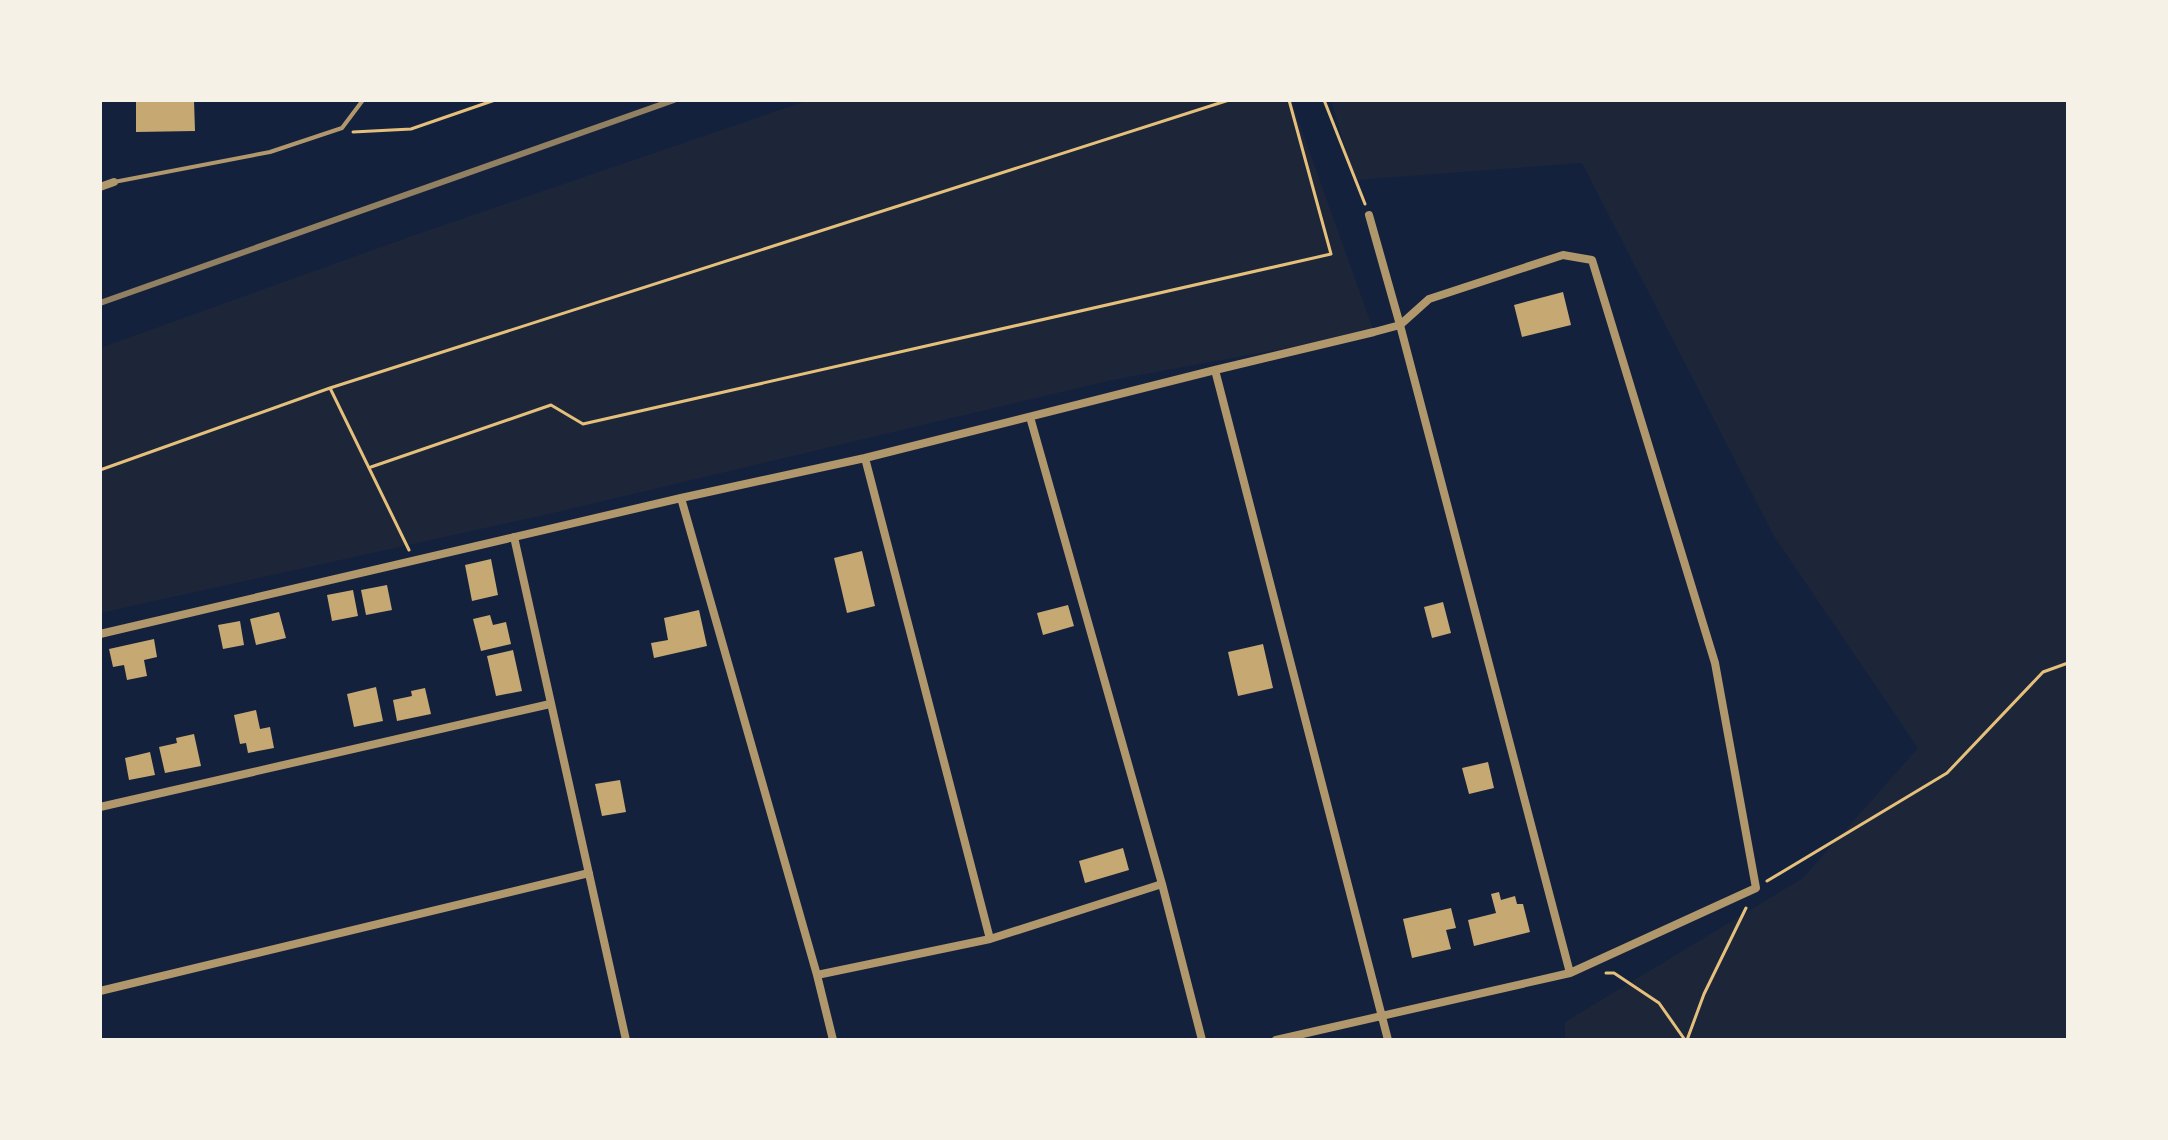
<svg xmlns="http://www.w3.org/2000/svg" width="2168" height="1140" font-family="Rubik,sans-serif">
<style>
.green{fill:#1d2539}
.building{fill:#c6a872}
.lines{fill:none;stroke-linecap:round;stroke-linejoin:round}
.path{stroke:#e5c07b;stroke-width:3}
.service{stroke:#b1986c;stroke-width:4}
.minor{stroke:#b1986c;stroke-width:8}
.rail{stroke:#918062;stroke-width:6}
</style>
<rect width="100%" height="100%" fill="#14213d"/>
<path class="green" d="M809 100H1291L1374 332 1112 380 553 513 100 613V348L409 237Z
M1331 100H2068V1040H1565V1022L1803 878 1918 748 1774 536 1582 163 1355 180Z"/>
<path class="building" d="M136 100H194L195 131 136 132Z
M1563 292 1571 325 1522 337 1514 305Z
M862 551 875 606 847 613 834 558Z
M491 559 498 595 472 601 465 565Z
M387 585 392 610 366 615 361 590Z
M353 590 358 616 332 621 327 595Z
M1443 602 1451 633 1432 638 1424 607Z
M1068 605 1074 626 1043 635 1037 613Z
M699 610 707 646 654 658 651 643 668 640 664 618Z
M279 612 286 638 256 645 250 619Z
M490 615 493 625 506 622 511 644 481 651 473 619Z
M240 621 244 645 223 649 218 625Z
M154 639 157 657 144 660 147 676 127 680 124 665 113 667 109 649Z
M1263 644 1273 688 1238 696 1228 652Z
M513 650 522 691 496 696 487 656Z
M376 687 383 721 354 727 347 694Z
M425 688 431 714 397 721 393 700 412 696 411 691Z
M256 710 260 729 270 727 274 748 248 753 246 743 240 744 234 715Z
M194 734 201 766 165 773 159 747 177 743 176 738Z
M150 752 155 775 129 780 125 758Z
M1488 762 1494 788 1469 794 1462 768Z
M620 780 626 812 602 816 595 784Z
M1123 848 1129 870 1085 883 1079 861Z
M1499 892 1501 900 1515 896 1517 904H1523L1530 932 1474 946 1468 920 1496 913 1491 894Z
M1451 908 1456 928 1446 930 1451 949 1412 958 1403 919Z"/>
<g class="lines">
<path class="path" d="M1324 100 1365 204
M353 132 411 129 495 100
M371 467 551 405 583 424 1331 254 1289 100
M100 470 330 388
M409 550 330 388 1229 100
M1767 881 1947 773 2043 672 2068 663
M1606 973H1614L1659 1003 1685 1040
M1687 1040 1704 994 1746 908"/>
<path class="service" d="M114 182 270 152 342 128 363 100"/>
<path class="minor" d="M100 187 114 182
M1369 215 1400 325 1570 973
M1215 370 1388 1040
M1030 417 1162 884 1202 1040
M865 458 990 939
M681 498 817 975 833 1040
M514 537 626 1040
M100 634 681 498 865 458 1215 370 1374 332 1400 325 1429 299 1563 255 1592 260 1715 663 1756 888 1570 973 1276 1040
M100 807 550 704
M817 975 990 939 1162 884
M100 991 589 873"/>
<path class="rail" d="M100 303 674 100"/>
</g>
<rect width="2168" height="1140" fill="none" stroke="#f6f1e7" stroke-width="204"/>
</svg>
